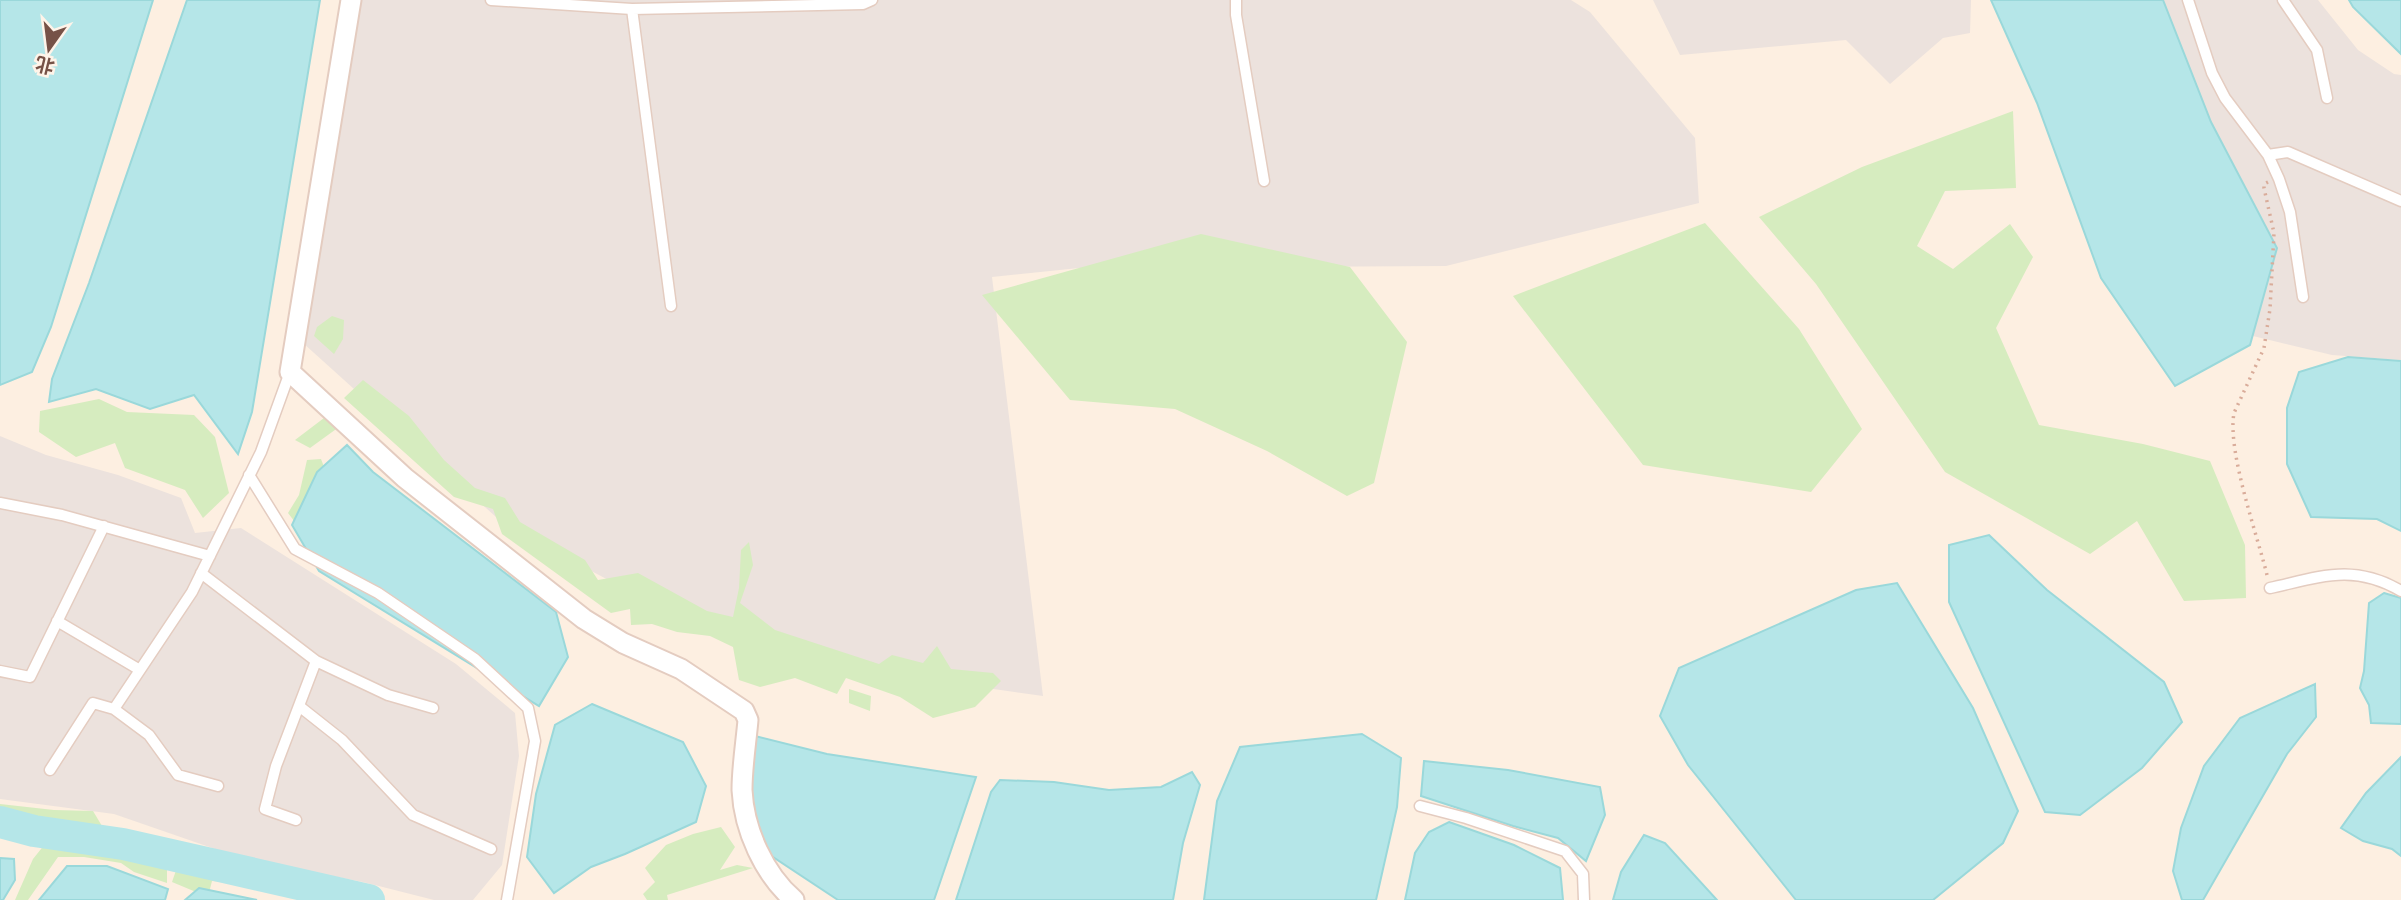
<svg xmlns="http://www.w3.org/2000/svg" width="2401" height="900" font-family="'IBM Plex Sans','Noto Sans SC',sans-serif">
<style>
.industrial{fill:#ece2dd}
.green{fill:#d6ecbf}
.water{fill:#b5e6e8;stroke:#9ad8da;stroke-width:2}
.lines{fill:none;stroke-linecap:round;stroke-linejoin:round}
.river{stroke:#b5e6e8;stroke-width:32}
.service-casing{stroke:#e4ccc0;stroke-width:13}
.minor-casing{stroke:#e4ccc0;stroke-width:23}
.path{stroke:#d9ac9a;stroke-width:3.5;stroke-dasharray:2 5;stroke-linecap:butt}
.service{stroke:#fff;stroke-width:10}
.minor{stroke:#fff;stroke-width:19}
</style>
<rect width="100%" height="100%" fill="#fdefe1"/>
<path class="industrial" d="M356 0H1571L1590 12 1695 138 1699 203 1446 266 1079 268 992 277 1043 696 826 665 669 612 506 526 303 343Z
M1653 0H1971L1970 33 1943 38 1890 84 1846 40 1680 55Z
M2163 0H2318L2358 50 2394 74 2401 75V360L2332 355 2253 336 2277 248 2211 122Z
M0 436 46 455 118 475 181 498 195 533 241 528 456 664 515 713 519 756 502 865 473 900H434L363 882 266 863 218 850 114 814 0 799Z"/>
<path class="green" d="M2013 111 2016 188 1945 191 1917 246 1953 269 2010 224 2033 257 1996 328 2039 425 2143 444 2210 461 2245 545 2246 598 2184 601 2137 521 2090 554 1945 472 1816 284 1759 217 1862 167Z
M1705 223 1799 329 1862 429 1811 492 1643 465 1513 296Z
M1201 234 1350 267 1407 342 1374 483 1347 496 1267 451 1175 409 1070 400 982 295Z
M332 316 344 320 343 339 334 354 314 336 317 327Z
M363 380 409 416 444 460 475 488 505 498 520 522 585 560 598 580 638 573 707 611 733 617 739 588 741 550 749 542 753 565 740 603 775 630 879 664 892 655 923 663 937 646 951 669 993 673 1001 681 975 707 933 718 900 697 846 678 837 694 795 678 760 687 739 680 733 647 710 636 677 632 652 624 631 625 630 609 611 613 502 534 493 509 454 497 344 398Z
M99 399 127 412 194 415 215 437 229 493 203 518 185 490 125 468 115 443 76 457 39 432 40 411Z
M324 418 339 427 310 448 295 440Z
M321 459 332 488 311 543 288 513 299 495 307 460Z
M849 689 871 696 870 711 849 703Z
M0 804 54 810 93 811 102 826 77 829 0 814Z
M721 827 735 847 720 870 737 865 753 868 667 895 668 900H647L643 894 655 882 645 868 666 845 693 834Z
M63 841 93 851 144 841 167 848V883L134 872 121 863 84 857H58L28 900H15L33 859 45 844 56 848Z
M183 850H197L246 866 249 884 212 881 208 897 172 882Z"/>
<path class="water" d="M0 0H153L51 327 32 372 0 385Z
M187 0H320L252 412 238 454 194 395 150 409 96 389 49 402 52 379 89 283Z
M1991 0H2163L2211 122 2277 248 2250 345 2175 386 2101 278 2037 103Z
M2349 0H2401V54L2353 7Z
M2348 357 2401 361V531L2377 519 2311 517 2287 464V408L2299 372Z
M347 445 373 472 556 612 568 657 539 706 319 571 292 525 317 472Z
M1989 535 2047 590 2164 682 2182 722 2142 768 2080 815 2045 812 1949 602V545Z
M1897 583 1973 708 2018 811 2003 843 1933 900H1796L1688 765 1660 716 1679 668 1856 590Z
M2384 593 2401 598V724L2371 723 2369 705 2360 688 2364 671 2369 603Z
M2315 684 2316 717 2287 754 2203 900H2182L2173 871 2181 828 2204 766 2240 718Z
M592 704 683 742 706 786 696 822 625 854 591 867 554 893 527 857 536 794 555 725Z
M1362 734 1401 758 1397 807 1376 900H1204L1217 801 1240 747Z
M751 735 827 754 976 777 934 900H838L764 851 735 776Z
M2401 757V856L2392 849 2363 841 2341 828 2366 793Z
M1424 761 1508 770 1600 787 1605 815 1586 861 1558 838 1513 826 1421 796Z
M1192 772 1200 785 1183 843 1173 900H956L991 792 1000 780 1054 782 1109 790 1161 787Z
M1449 822 1514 845 1560 868 1563 900H1405L1415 853 1429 832Z
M1644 835 1665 843 1717 900H1613L1621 872Z
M0 858 14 859 15 880 3 900H0Z
M67 866H107L168 889 165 900H39Z
M199 888 257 900H185Z"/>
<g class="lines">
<path class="river" d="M0 822 34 831 123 844 369 900"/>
<defs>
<path id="service" d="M491 0 632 9 863 4 872 0
M1236 0V15L1264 181
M2188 0 2212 73 2225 98 2268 155 2279 179 2290 212 2303 297
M2283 0 2317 50 2327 98
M632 9 671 306
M2268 155 2288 152 2401 201
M249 475 295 549 378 593 475 659 528 708 535 741 507 900
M0 503 62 515 210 556
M201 573 316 661 276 766 265 809 296 820
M2270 588C2320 577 2353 563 2401 591
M57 621 140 670
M316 661 388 695 433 708
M0 671 30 677 104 526
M299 706 342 740 413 815 491 849
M50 770 93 703 114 709
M218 786 178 775 149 735 114 709 192 592 261 452 290 372
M1420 806 1466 818 1565 851 1583 874 1584 900"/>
<path id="minor" d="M351 0 290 372 405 478 584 619 623 643 681 669 744 711 748 720C746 743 742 767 742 790 744 830 764 874 794 900"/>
</defs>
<use href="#service" class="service-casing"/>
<use href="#minor" class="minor-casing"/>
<path class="path" d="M2267 575C2257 534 2227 451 2234 413L2264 348 2270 309 2274 233 2264 188V184L2268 182"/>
<use href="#service" class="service"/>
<use href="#minor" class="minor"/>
</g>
<g transform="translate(49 49) rotate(194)" stroke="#fff4e9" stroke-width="5" paint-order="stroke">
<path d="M0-5L12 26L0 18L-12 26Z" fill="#765247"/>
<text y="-10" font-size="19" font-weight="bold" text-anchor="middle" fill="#765247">北</text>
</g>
</svg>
